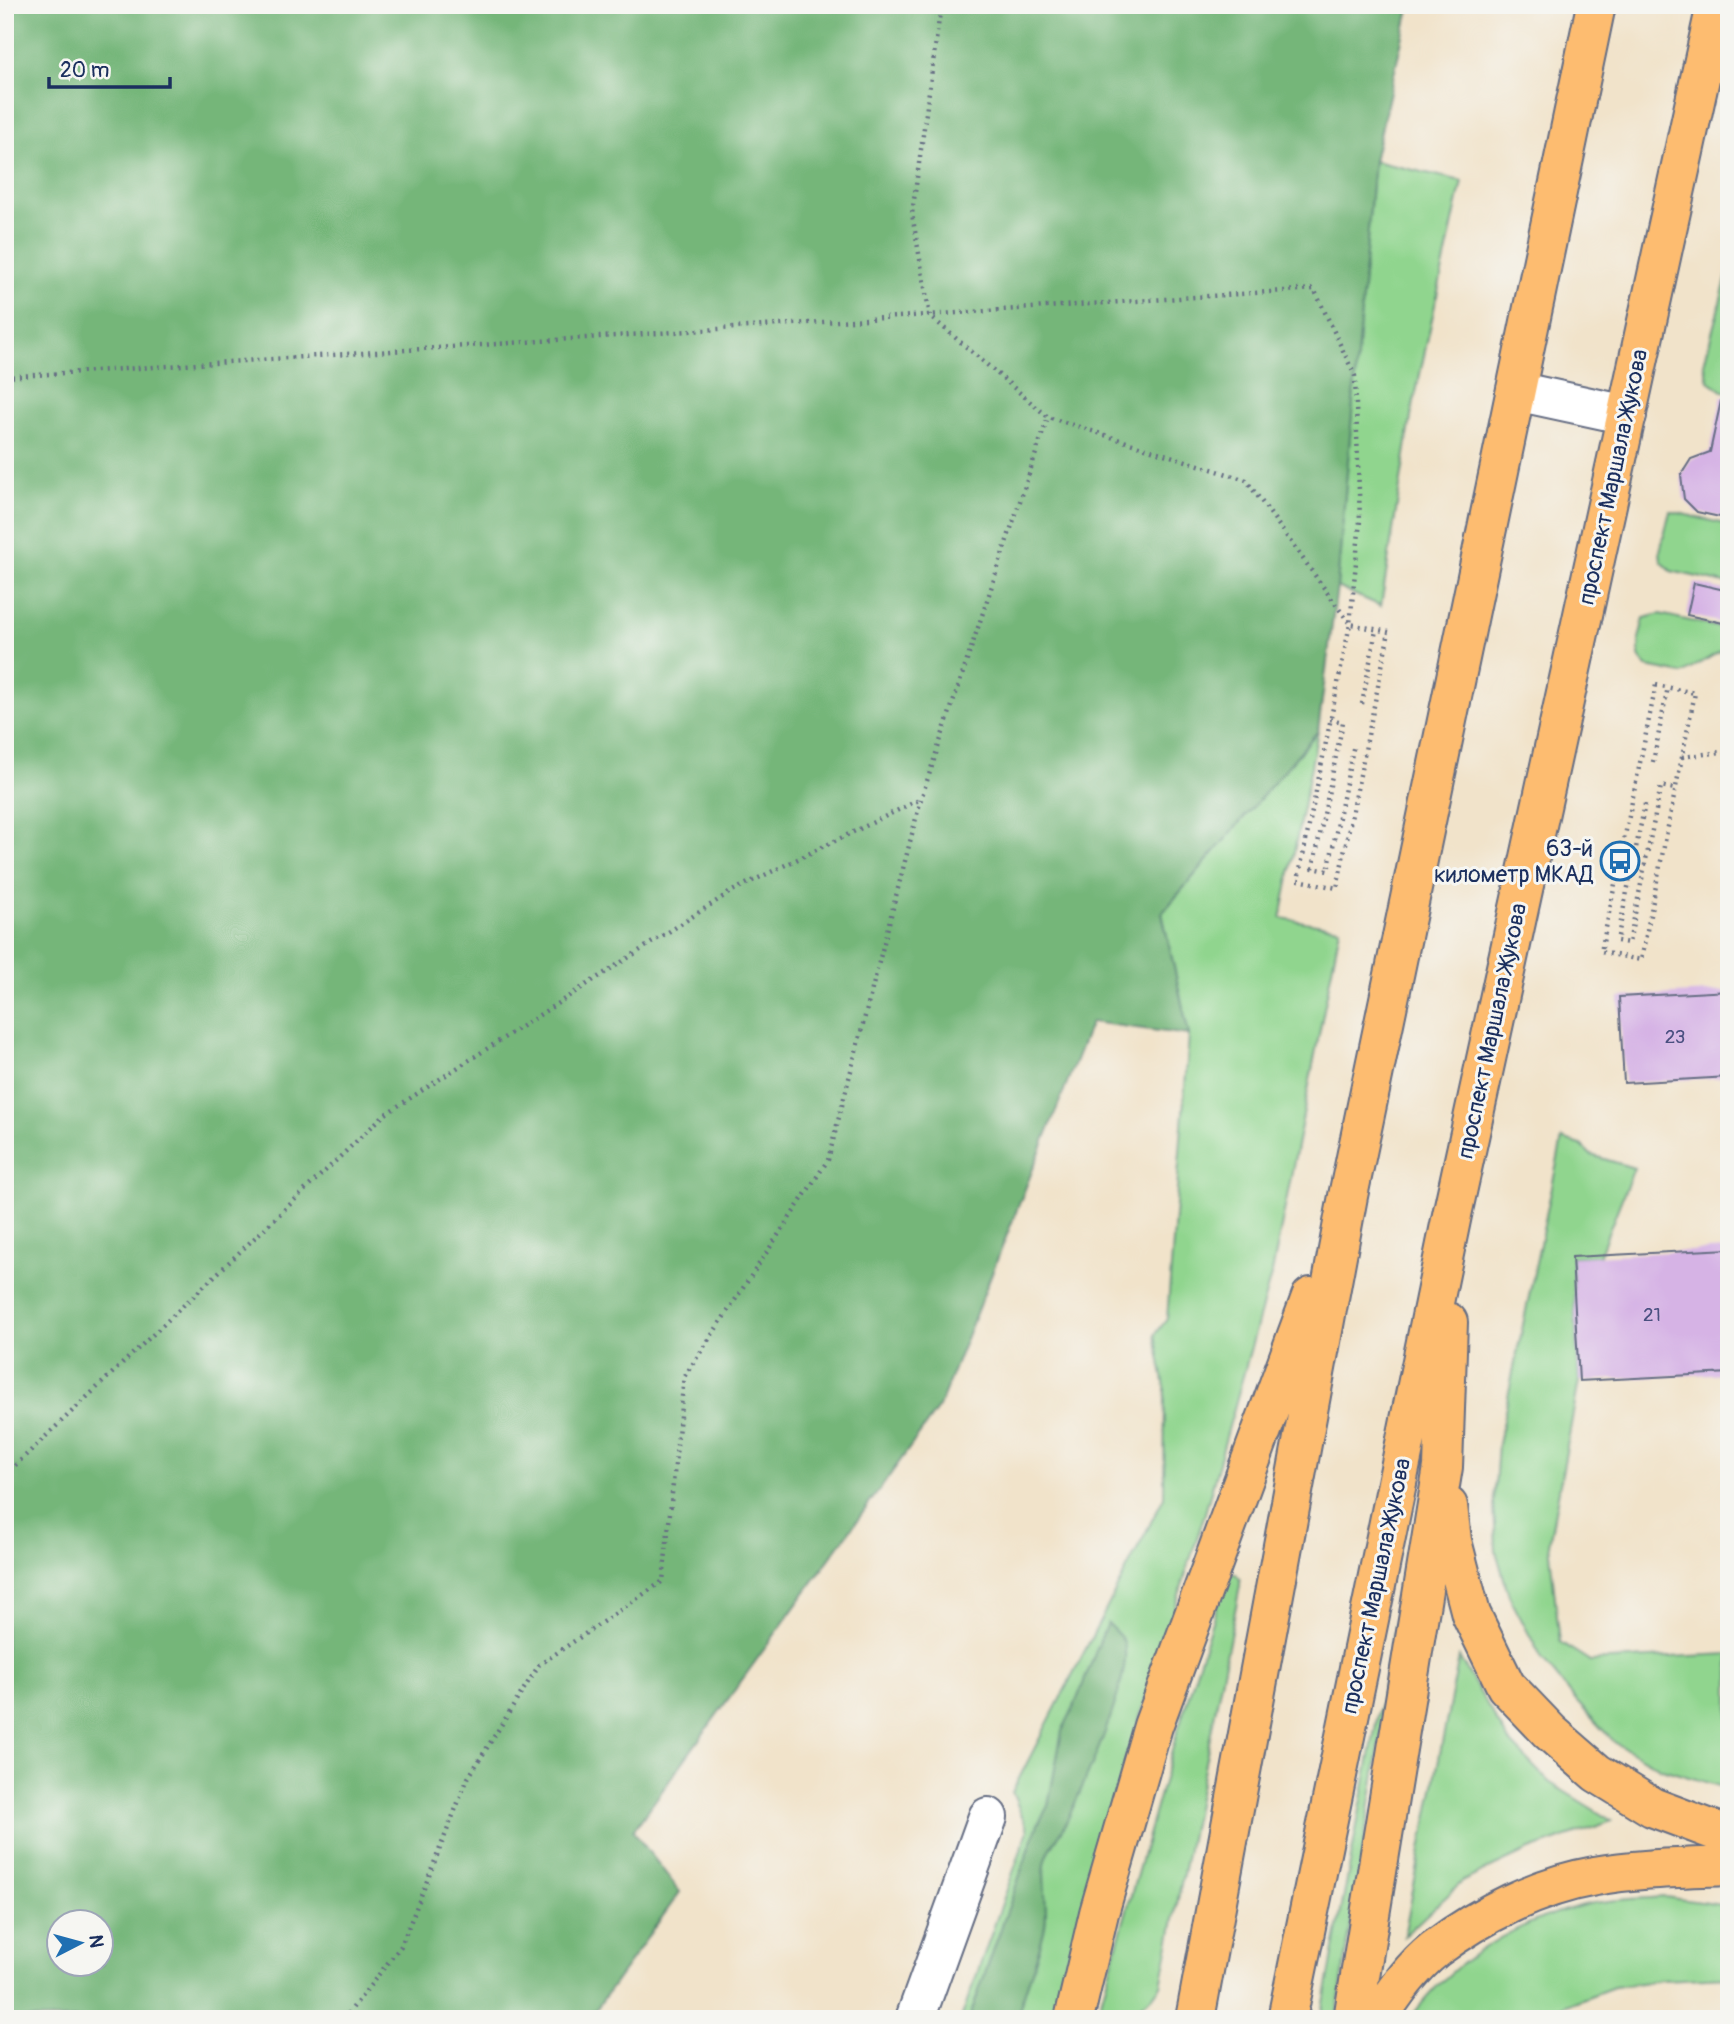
<svg xmlns="http://www.w3.org/2000/svg" width="1734" height="2024" font-family="Pangolin,sans-serif">
<style>
.green{fill:#90d58e;stroke:#568276;stroke-width:2}
.forest{fill:#74b679;stroke:#48726c;stroke-width:2;fill-rule:evenodd}
.building{fill:#d6b3e5}
.lines{fill:none;stroke-linecap:round;stroke-linejoin:round}
.minor-casing{stroke:#666e84;stroke-width:42}
.major-casing{stroke:#666e84;stroke-width:42}
.path{stroke:#666e84;stroke-width:4.5;stroke-dasharray:2 5;stroke-linecap:butt}
.minor{stroke:#fff;stroke-width:38}
.major{stroke:#fdbc70;stroke-width:38}
.labels{text-anchor:middle;dominant-baseline:central;stroke-width:6;stroke-linejoin:round;paint-order:stroke}
.number-label{font-size:19px;fill:#4a5080}
.street-label{font-size:23px;fill:#1b2f5e;stroke:#f6f6f2}
.poi-label{font-size:23px;fill:#1b2f5e;stroke:#f6f6f2;text-anchor:end}
</style>
<rect width="100%" height="100%" fill="#f6f6f2"/>
<filter id="ink" filterUnits="userSpaceOnUse"><feTurbulence type="fractalNoise" baseFrequency=".0143" numOctaves="2"/><feDisplacementMap in="SourceGraphic" scale="14" xChannelSelector="R" yChannelSelector="G"/><feConvolveMatrix kernelMatrix="1 2 1 2 8 2 1 2 1" color-interpolation-filters="sRGB"/></filter>
<filter id="wash" filterUnits="userSpaceOnUse"><feTurbulence type="fractalNoise" baseFrequency=".00686" numOctaves="4" result="noise"/><feDisplacementMap in="SourceGraphic" scale="28" xChannelSelector="R" yChannelSelector="G"/><feGaussianBlur stdDeviation="1.57" result="paint"/><feColorMatrix in="noise" values="0 0 0 0 0 0 0 0 0 0 0 0 0 0 0 0 0 1.4 0 .05"/><feComposite in="paint" operator="in"/></filter>
<g filter="url(#wash)">
<rect width="100%" height="100%" fill="#f1e3ca"/>
<path class="green" d="M1374 161 1462 181 1412 411 1381 606 1337 587Z
M1729 269V392L1723 391 1709 381 1704 363Z
M1670 511 1729 525V584L1671 571 1661 561 1660 551Z
M1660 614 1726 629 1729 618V646L1682 674 1647 667 1639 656V639L1644 618Z
M1318 731 1281 918 1340 928 1273 1268 1205 1513 1101 1839 1057 2019H961L1028 1830 1012 1792 1164 1497 1165 1387 1155 1335 1167 1319 1189 1035 1162 913Z
M1562 1139 1581 1145 1591 1155 1634 1168 1599 1256 1572 1257 1579 1381 1549 1544 1560 1642 1590 1661 1729 1654V1789L1662 1769 1614 1742 1576 1701 1542 1659 1509 1596 1496 1551 1494 1502 1498 1444Z
M1230 1574H1236L1240 1579V1586L1161 1985 1152 1997 1123 2019H1096L1177 1733 1225 1580Z
M1402 1603 1336 2019H1321L1397 1611Z
M1459 1657 1508 1740 1549 1782 1612 1821 1527 1851 1463 1881 1404 1936Z
M1665 1897 1729 1906V1977L1660 1980 1614 1987 1566 2005 1544 2019H1410C1451 1960 1515 1922 1584 1905 1609 1899 1639 1899 1665 1897Z"/>
<path class="forest" d="M5 5H1410L1374 161 1337 587 1318 731 1162 913 1189 1035 1091 1022 939 1407 633 1831 680 1892 589 2019H5ZM60 1923H102V1965H60Z
M1107 1623C1112 1629 1122 1636 1124 1643 1134 1679 1080 1793 1063 1829 1058 1838 1050 1847 1047 1857 1040 1876 1049 1906 1045 1926 1039 1958 1024 1987 1017 2019H969L1038 1824 1048 1806 1062 1731 1074 1707Z"/>
<g id="blocks">
<path class="building" d="M1722 396 1729 398V519L1697 512 1684 499 1681 475 1691 459 1710 452Z
M1694 583 1729 591 1723 623 1687 615Z
M1729 991V1077L1624 1083 1619 997Z
M1729 1249V1373L1579 1381 1572 1257Z"/>
</g>
</g>
<g filter="url(#ink)">
<use href="#blocks" fill-opacity="0" stroke="#666e84" stroke-width="2"/>
<g class="lines">
<defs>
<path id="minor" d="M1516 391 1627 415
M915 2019 988 1817"/>
<path id="major" d="M1448 1506 1452 1541 1471 1614 1506 1686 1550 1732 1597 1773 1652 1807 1729 1836
M1074 2019 1099 1913 1153 1726 1311 1297
M1195 2019 1348 1196 1596 5
M1287 2019 1452 1215 1716 5
M1353 2019 1443 1467 1448 1322
M1377 2019C1394 1994 1411 1968 1435 1949 1482 1914 1538 1886 1595 1876 1639 1868 1685 1868 1729 1866"/>
</defs>
<use href="#minor" class="minor-casing"/>
<use href="#major" class="major-casing"/>
<path class="path" d="M5 377 1314 289 1355 376 1360 521 1350 624 1298 880 1337 888 1389 632 1350 624 1246 480 1048 417
M1656 685 1695 693 1641 960 1601 952Z
M1362 704 1376 630
M1330 719 1343 722 1313 868 1328 871 1354 744
M1682 757 1729 751
M1653 762 1668 687
M1645 804 1617 941 1629 943 1661 786 1675 789
M5 1475 384 1115 732 891 921 799
M344 2019 401 1946 468 1778 539 1665 663 1581 684 1377 828 1160 921 799 1048 417 930 316 912 214 941 5"/>
<use href="#minor" class="minor"/>
<use href="#major" class="major"/>
</g>
</g>
<defs>
<symbol id="bus-ring" viewBox="-11 -11 22 22"><circle r="9.5" fill="#f6f6f2" stroke="#1f6fb2" stroke-width="1.5"/><path d="M-5-6H5V4H4V6H2V4H-2V6H-4V4H-5ZM-3.5-4V0h7V-4ZM-3.5 1.2v1.5H-2V1.2ZM2 1.2v1.5H3.5V1.2Z" fill="#1f6fb2"/></symbol>
</defs>
<g fill-rule="evenodd">
<use href="#bus-ring" x="1598" y="839" width="44" height="44"/>
</g>
<g class="labels">
<g class="number-label">
<text x="1675" y="1037">23</text>
<text x="1652" y="1315">21</text>
</g>
<g class="street-label">
<text transform="translate(1613 477) rotate(-78)">проспект Маршала Жукова</text>
<text transform="translate(1492 1031) rotate(-78)">проспект Маршала Жукова</text>
<text transform="translate(1376 1586) rotate(-78)">проспект Маршала Жукова</text>
</g>
<g class="poi-label">
<text x="1593" y="848">63-й<tspan x="1593" dy="26">километр МКАД</tspan></text>
</g>
</g>
<rect width="1734" height="2024" fill="none" stroke="#f6f6f2" stroke-width="28"/>
<g transform="translate(80 1943) rotate(84)"><circle r="33" fill="#f6f6f2" stroke="#9ea6b7" stroke-width="2"/>
<path d="M0-5L12 26L0 18L-12 26Z" fill="#1f6fb2"/>
<text y="-10" font-size="19" font-weight="bold" text-anchor="middle" fill="#1b2f5e">N</text>
</g>
<path d="M49 77v10h121v-10" fill="none" stroke="#1b2f5e" stroke-width="3.5"/>
<text x="60" y="77" font-size="21" fill="#1b2f5e" stroke="#f6f6f2" stroke-width="5" paint-order="stroke">20 m</text>
</svg>
